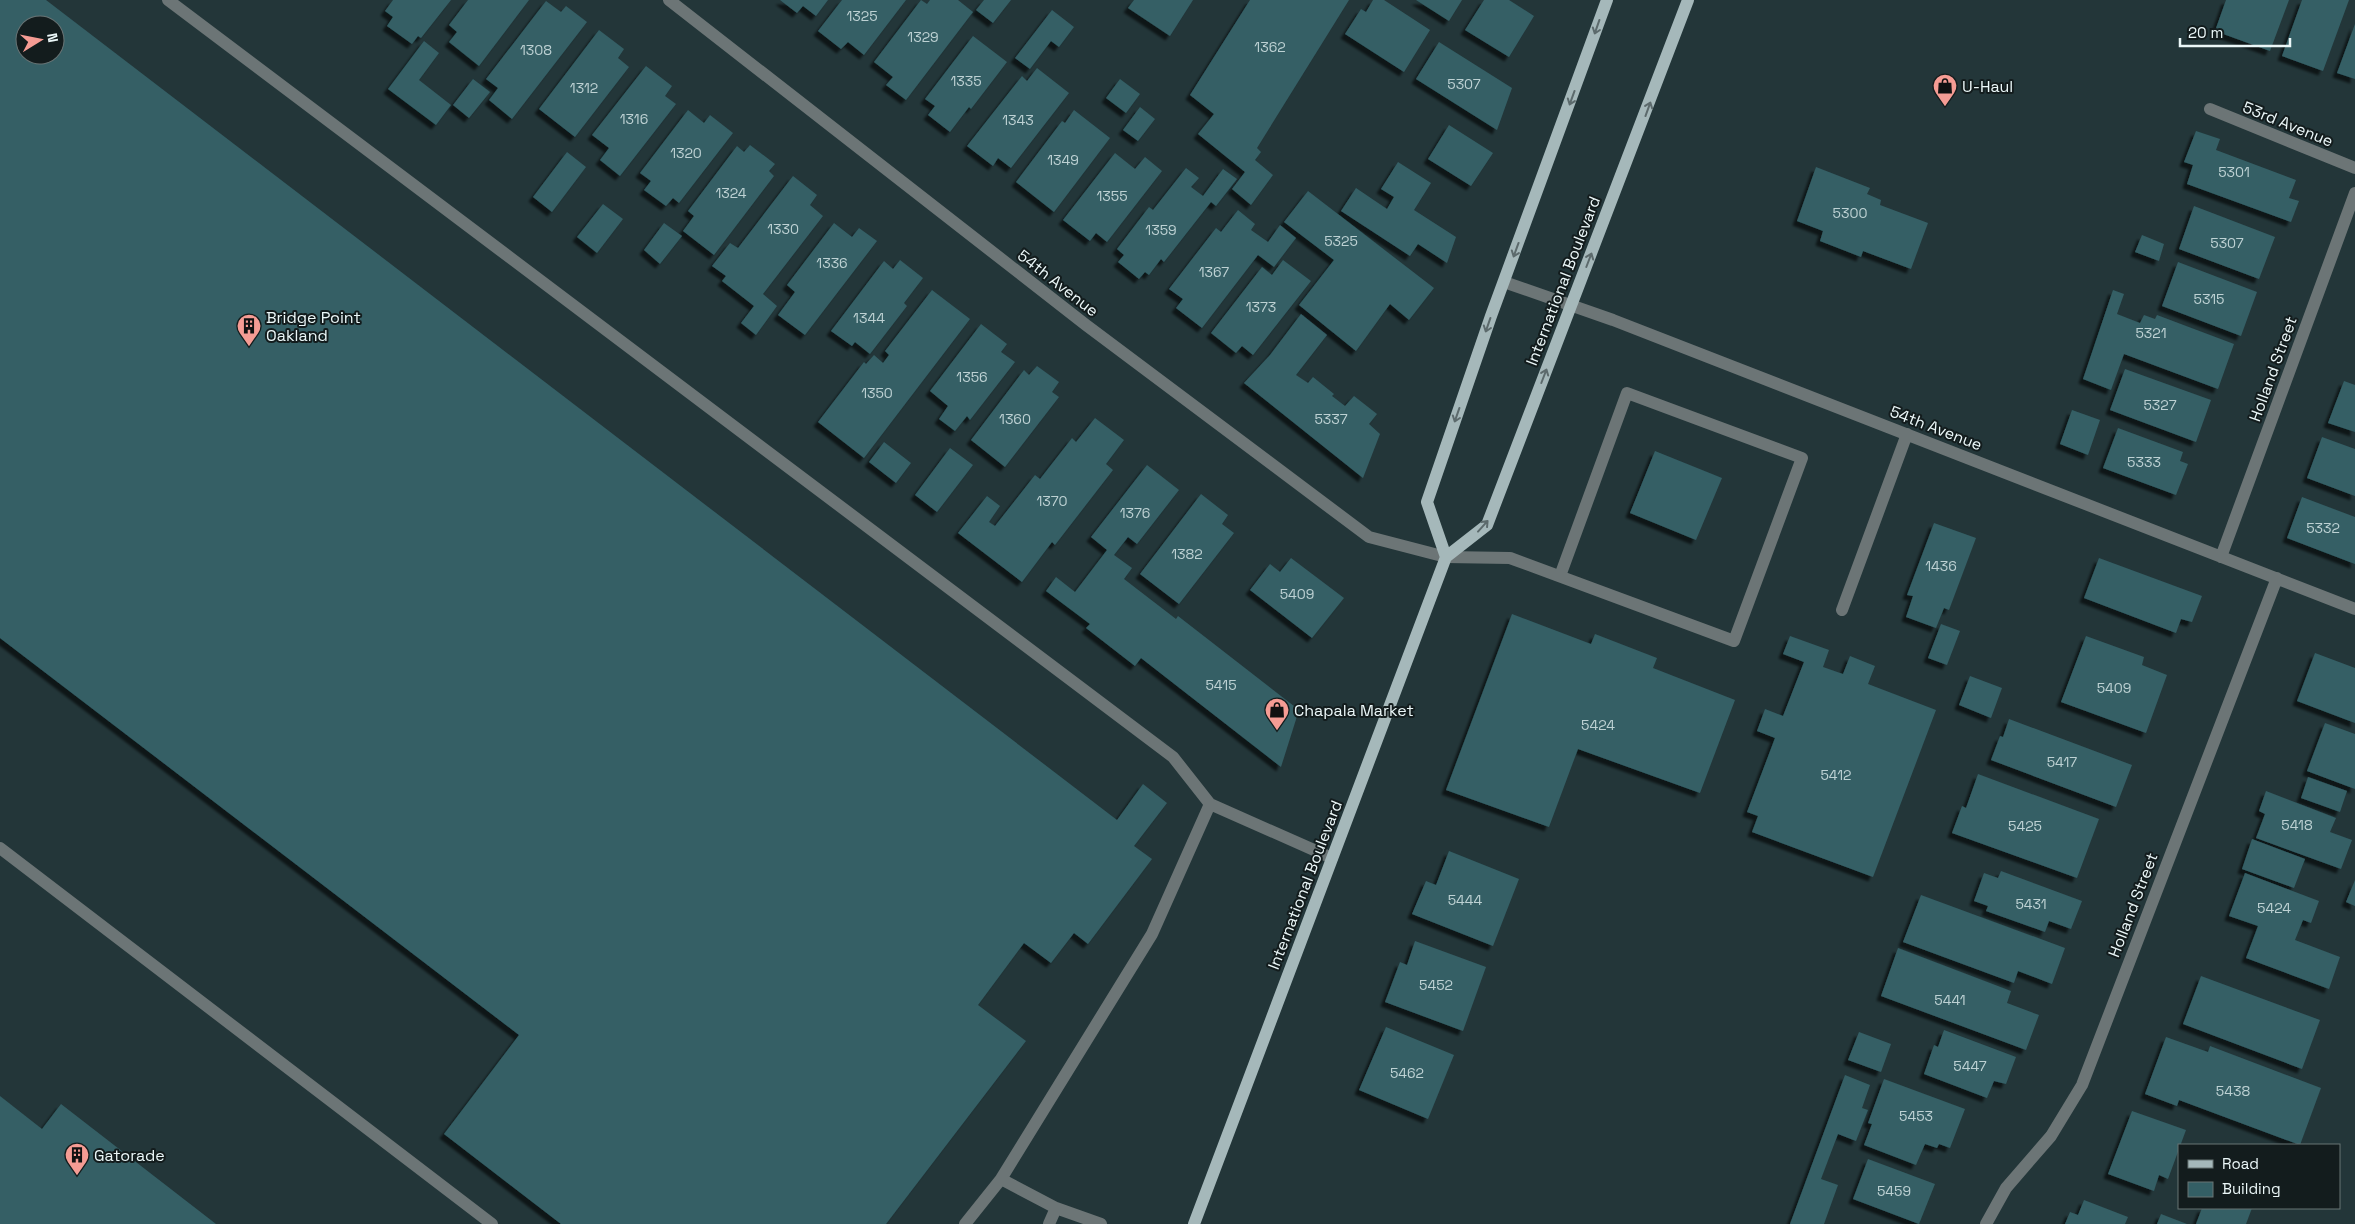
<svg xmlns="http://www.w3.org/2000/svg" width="2355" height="1224" font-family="'Space Grotesk',sans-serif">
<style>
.building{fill:#345f65;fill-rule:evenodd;filter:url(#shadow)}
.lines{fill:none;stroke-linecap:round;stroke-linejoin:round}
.minor{stroke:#6c7576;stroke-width:12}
.major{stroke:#a5b8ba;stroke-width:12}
.oneway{stroke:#5c6a6c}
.labels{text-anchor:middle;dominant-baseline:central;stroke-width:4;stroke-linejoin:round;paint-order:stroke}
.number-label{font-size:14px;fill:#bdd1d3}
.poi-label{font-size:16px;fill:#ebf7f8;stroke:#131c1d;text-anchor:start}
.street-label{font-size:16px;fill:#ebf7f8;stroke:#131c1d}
</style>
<defs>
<filter id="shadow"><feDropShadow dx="-4.5" dy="4.5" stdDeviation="1" flood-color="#0009"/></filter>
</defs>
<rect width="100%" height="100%" fill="#233639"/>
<path class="building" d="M0 0H46L1117 820 1143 784 1167 803 1134 846 1152 859 1088 944 1074 933 1051 963 1024 943 978 1005 1026 1041 886 1224H561L444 1134 519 1035 0 638ZM25 25H55V55H25Z
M393 0H451L421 38 418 36 412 44 387 26 393 17 385 11Z
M468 0H529L479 66 449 42 457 32 449 25Z
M780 0H828L816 16 803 6 797 13Z
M842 0H906L864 55 848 42 841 49 818 31Z
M921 0 927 4 930 0H958L973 12 906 100 886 85 893 77 874 62Z
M984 0H1011L993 23 976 10Z
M1134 0H1193L1170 36 1128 8Z
M1250 0H1349L1257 148 1261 152 1255 160 1273 175 1251 205 1232 189 1245 172 1198 134 1214 114 1190 95Z
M1373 0H1384L1430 30 1404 72 1345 34 1361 9 1366 12Z
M1416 0H1462L1449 21Z
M1484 0H1509L1534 16 1509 57 1465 30Z
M2226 0H2289L2270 51 2215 31Z
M2302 0H2349L2323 71 2282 56Z
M546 1 561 12 566 6 587 22 512 119 489 100 498 88 486 79Z
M1052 10 1074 27 1059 47 1051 41 1030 69 1015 58Z
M2355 24V79L2337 73Z
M599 30 624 49 618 58 629 67 575 137 539 109Z
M973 36 1007 62 971 109 969 107 950 132 928 115 935 106 925 99Z
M424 41 439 53 419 80 451 105 436 125 388 89Z
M1439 42 1512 88 1497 130 1416 79Z
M646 66 672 86 665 96 676 104 620 176 600 160 609 148 592 135Z
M1037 68 1069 93 1011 168 998 158 993 166 967 146 1022 76 1027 81Z
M473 79 490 92 469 118 453 105Z
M1120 79 1140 94 1126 113 1106 98Z
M1140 107 1155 119 1138 141 1123 130Z
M688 110 704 123 710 115 733 133 679 203 673 198 666 206 644 190 651 181 640 173Z
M1074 110 1110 138 1054 212 1016 182 1062 121 1065 123Z
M1449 125 1493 153 1471 186 1428 159Z
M2196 131 2220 139 2216 150 2296 180 2289 198 2299 201 2291 222 2187 184 2193 165 2184 162Z
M750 145 775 164 769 171 774 176 714 255 683 231 694 216 688 211 737 146 744 152Z
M567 152 586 167 552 212 533 197Z
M1115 153 1135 169 1145 157 1162 171 1107 242 1096 233 1090 241 1063 220Z
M1398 162 1431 183 1414 210 1456 237 1447 263 1418 244 1410 256 1341 211 1356 188 1387 209 1394 197 1381 189Z
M1816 167 1870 188 1867 194 1881 200 1880 205 1928 223 1911 269 1863 251 1861 257 1820 241 1823 231 1797 221Z
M1186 168 1199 178 1191 187 1203 196 1223 169 1237 179 1216 206 1211 202 1164 262 1161 259 1149 275 1145 272 1139 279 1118 262 1124 255 1117 249 1149 207 1153 210Z
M793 176 817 195 810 205 823 216 763 294 777 306 756 335 741 323 754 306 722 281 726 276 712 266 730 243 738 248Z
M1308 191 1434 288 1409 320 1390 304 1356 351 1299 305 1334 260 1284 222Z
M603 204 623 219 597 253 577 237Z
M2194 206 2275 237 2259 279 2179 249Z
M1238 210 1255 224 1251 230 1268 242 1280 225 1296 238 1274 267 1258 255 1202 328 1176 308 1183 299 1169 289 1216 228 1221 232Z
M664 223 682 236 660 264 644 250Z
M834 223 852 237 859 228 877 241 805 335 778 315 795 292 787 285Z
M2142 235 2164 244 2159 261 2135 252Z
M900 260 923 278 904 303 907 306 870 354 855 342 852 346 831 331 884 261 893 269Z
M1283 260 1311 281 1253 355 1242 346 1236 353 1211 333 1262 267 1272 275Z
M2178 262 2257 292 2241 336 2162 306Z
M932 290 970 319 864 458 818 422 864 362 866 364 874 355 883 363 889 355 885 351Z
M2113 290 2124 294 2117 314 2140 323 2144 315 2155 319 2157 315 2234 344 2218 389 2124 354 2111 390 2083 379Z
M1301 314 1327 335 1296 375 1308 383 1313 377 1334 394 1332 396 1345 406 1354 396 1377 414 1369 424 1380 434 1363 478 1244 383 1270 355Z
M981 324 1007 344 1001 352 1015 362 970 420 967 416 955 431 939 419 948 406 930 391Z
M1037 366 1059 382 1052 392 1059 397 1005 467 971 440 1024 370 1029 375Z
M2125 369 2211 400 2196 442 2110 410Z
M2344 381 2355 385V432L2328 423Z
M2072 410 2100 420 2088 455 2060 444Z
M1095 418 1124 440 1106 464 1113 470 1055 545 1052 542 1022 582 958 533 987 496 1000 506 989 522 995 526 1035 475 1040 479 1072 438 1076 442Z
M2118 428 2183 452 2180 461 2188 464 2176 495 2103 468Z
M2322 437 2355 449V496L2307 478Z
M884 442 911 463 896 483 869 462Z
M950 448 973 465 937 512 915 495Z
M1655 451 1722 478 1696 540 1630 513Z
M1147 465 1179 490 1137 544 1128 537 1114 555 1132 568 1124 579 1176 619 1178 616 1299 710 1281 767 1141 658 1135 666 1086 628 1090 624 1046 591 1056 577 1075 592 1107 550 1091 537Z
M1201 494 1228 515 1222 524 1234 533 1179 604 1140 574Z
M2302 497 2355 517V564L2287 538Z
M1934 523 1976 538 1949 610 1944 608 1936 628 1906 617 1913 596 1907 595Z
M1291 558 1344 598 1312 638 1250 590 1270 564 1280 572Z
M2099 558 2202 596 2192 622 2181 619 2176 633 2084 598Z
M1512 614 1591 644 1595 634 1657 658 1653 668 1735 700 1700 793 1578 749 1549 827 1446 790Z
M1941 624 1960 631 1947 665 1928 658Z
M1790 636 1829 650 1823 667 1843 674 1850 656 1875 666 1868 684 1936 710 1873 877 1752 832 1758 816 1747 812 1775 738 1757 731 1765 709 1783 716 1804 662 1783 654Z
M2086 636 2144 657 2142 665 2167 675 2146 733 2061 702Z
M2315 653 2355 668V723L2297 701Z
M1970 676 2002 688 1991 718 1959 705Z
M2009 719 2132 765 2116 807 1991 760 2000 736 2003 737Z
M2325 723 2355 734V789L2307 771Z
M1978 774 2099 819 2077 878 1952 833 1962 806 1966 808Z
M2308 777 2347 791 2340 812 2301 798Z
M2266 791 2336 818 2330 832 2352 840 2341 869 2256 838 2265 814 2259 811Z
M2252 839 2305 859 2294 888 2242 869Z
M1449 851 1519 879 1493 946 1412 914 1426 881 1436 885Z
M2001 871 2082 901 2071 929 2049 921 2045 932 1986 911 1988 906 1974 901 1984 873 1998 878Z
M2245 873 2319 901 2311 923 2303 920 2295 940 2340 957 2329 989 2246 958 2258 926 2229 916Z
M2355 880V906L2346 902Z
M1921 895 2065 948 2052 984 2018 971 2014 983 1903 942Z
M1415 941 1486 967 1463 1031 1385 1002 1400 962 1407 965Z
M1898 948 2011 991 2007 1003 2039 1015 2026 1050 1881 996Z
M2201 976 2320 1020 2302 1069 2183 1024Z
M1386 1027 1454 1055 1428 1119 1359 1090Z
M1944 1030 2016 1057 2006 1084 1994 1081 1987 1098 1924 1074 1934 1045 1938 1047Z
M1859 1032 1891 1044 1881 1072 1848 1060Z
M2166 1037 2208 1052 2210 1046 2321 1088 2300 1145 2179 1100 2177 1106 2145 1094Z
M1845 1075 1870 1085 1862 1108 1868 1110 1856 1141 1838 1134 1821 1179 1838 1185 1824 1224H1790Z
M1884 1079 1965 1109 1950 1148 1939 1144 1937 1148 1925 1144 1916 1165 1864 1145 1872 1124 1868 1123Z
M0 1096 42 1129 61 1104 216 1224H0Z
M2132 1111 2186 1130 2168 1179 2159 1175 2154 1191 2108 1174Z
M1868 1159 1935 1184 1919 1224 1853 1199Z
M2084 1200 2128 1217 2125 1224H2065L2070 1212 2078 1215Z
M2202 1208H2252L2246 1224H2196Z
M2161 1214 2187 1224H2157Z"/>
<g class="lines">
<path class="minor" d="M168 0 1173 757 1210 804 1152 934 1001 1179
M669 0 1086 325 1369 537 1446 557 1510 558 1734 641 1802 458 1627 393 1560 576
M2210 109 2355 168
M1504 282 1613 320 2355 609
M2221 557 2355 193
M1842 610 1907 434
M1210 804 1332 858
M0 848 492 1224
M1056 1208 1101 1224
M965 1224 1001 1179 1056 1208 1049 1224
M1986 1224 2006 1188 2051 1136 2082 1085 2277 578"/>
<path class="major" d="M1446 557 1427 502 1491 316 1607 0
M1194 1224 1446 557 1487 525 1688 0"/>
</g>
<defs><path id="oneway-shaft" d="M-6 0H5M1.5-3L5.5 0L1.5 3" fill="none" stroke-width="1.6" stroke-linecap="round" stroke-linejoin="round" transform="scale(1.25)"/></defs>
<g class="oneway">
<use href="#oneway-shaft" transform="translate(1597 27) rotate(109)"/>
<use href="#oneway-shaft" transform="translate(1572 98) rotate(110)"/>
<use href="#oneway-shaft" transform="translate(1648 109) rotate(-70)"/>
<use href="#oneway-shaft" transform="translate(1516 250) rotate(110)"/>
<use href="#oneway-shaft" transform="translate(1589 260) rotate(-69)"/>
<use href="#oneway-shaft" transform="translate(1488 325) rotate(109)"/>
<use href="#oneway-shaft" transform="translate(1544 376) rotate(-69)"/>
<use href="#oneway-shaft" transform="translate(1457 415) rotate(109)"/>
<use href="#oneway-shaft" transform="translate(1483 526) rotate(-48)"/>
</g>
<defs>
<symbol id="shop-pin" viewBox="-11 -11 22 30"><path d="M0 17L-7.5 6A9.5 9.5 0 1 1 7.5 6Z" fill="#f59c94" stroke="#131c1d"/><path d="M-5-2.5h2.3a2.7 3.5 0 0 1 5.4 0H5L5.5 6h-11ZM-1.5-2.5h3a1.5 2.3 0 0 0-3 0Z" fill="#111"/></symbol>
<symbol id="building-pin" viewBox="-11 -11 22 30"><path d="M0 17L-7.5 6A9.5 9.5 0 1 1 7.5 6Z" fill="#f59c94" stroke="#131c1d"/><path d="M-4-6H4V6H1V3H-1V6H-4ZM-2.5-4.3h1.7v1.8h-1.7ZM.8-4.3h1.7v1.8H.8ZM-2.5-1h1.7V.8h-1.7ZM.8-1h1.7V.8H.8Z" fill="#111"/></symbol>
</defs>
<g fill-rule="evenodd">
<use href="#shop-pin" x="1931" y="72" width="28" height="38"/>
<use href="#building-pin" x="235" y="312" width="28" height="38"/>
<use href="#shop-pin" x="1263" y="696" width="28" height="38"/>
<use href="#building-pin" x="63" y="1141" width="28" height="38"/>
</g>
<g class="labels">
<g class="number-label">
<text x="862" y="16">1325</text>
<text x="923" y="37">1329</text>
<text x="1270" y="47">1362</text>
<text x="536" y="50">1308</text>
<text x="966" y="81">1335</text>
<text x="1464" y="84">5307</text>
<text x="584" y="88">1312</text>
<text x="634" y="119">1316</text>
<text x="1018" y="120">1343</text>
<text x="686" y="153">1320</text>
<text x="1063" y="160">1349</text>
<text x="2234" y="172">5301</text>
<text x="731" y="193">1324</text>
<text x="1112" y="196">1355</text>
<text x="1850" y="213">5300</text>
<text x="783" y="229">1330</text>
<text x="1161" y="230">1359</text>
<text x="1341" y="241">5325</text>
<text x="2227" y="243">5307</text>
<text x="832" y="263">1336</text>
<text x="1214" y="272">1367</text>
<text x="2209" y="299">5315</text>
<text x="1261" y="307">1373</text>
<text x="869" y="318">1344</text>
<text x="2151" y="333">5321</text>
<text x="972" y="377">1356</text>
<text x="877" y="393">1350</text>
<text x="2160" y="405">5327</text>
<text x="1015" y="419">1360</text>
<text x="1331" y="419">5337</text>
<text x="2144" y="462">5333</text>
<text x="1052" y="501">1370</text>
<text x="1135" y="513">1376</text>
<text x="2323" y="528">5332</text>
<text x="1187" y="554">1382</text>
<text x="1941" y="566">1436</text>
<text x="1297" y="594">5409</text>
<text x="1221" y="685">5415</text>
<text x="2114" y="688">5409</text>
<text x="1598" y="725">5424</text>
<text x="2062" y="762">5417</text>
<text x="1836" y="775">5412</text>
<text x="2297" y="825">5418</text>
<text x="2025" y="826">5425</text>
<text x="1465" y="900">5444</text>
<text x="2031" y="904">5431</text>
<text x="2274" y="908">5424</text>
<text x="1436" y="985">5452</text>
<text x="1950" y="1000">5441</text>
<text x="1970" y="1066">5447</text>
<text x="1407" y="1073">5462</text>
<text x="2233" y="1091">5438</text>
<text x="1916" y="1116">5453</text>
<text x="1894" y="1191">5459</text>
</g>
<g class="poi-label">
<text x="1962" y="86">U-Haul</text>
<text x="266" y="317">Bridge Point<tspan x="266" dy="18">Oakland</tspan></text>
<text x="1294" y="710">Chapala Market</text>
<text x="94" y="1155">Gatorade</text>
</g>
<g class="street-label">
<text transform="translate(2288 124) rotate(22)">53rd Avenue</text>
<text transform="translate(1563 281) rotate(-69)">International Boulevard</text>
<text transform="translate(1058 283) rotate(38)">54th Avenue</text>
<text transform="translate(2273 369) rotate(-70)">Holland Street</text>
<text transform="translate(1936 428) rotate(21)">54th Avenue</text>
<text transform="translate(1305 885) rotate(-69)">International Boulevard</text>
<text transform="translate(2133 905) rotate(-69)">Holland Street</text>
</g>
</g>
<rect x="2178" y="1144" width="162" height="65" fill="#131c1d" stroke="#697475"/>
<rect x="2188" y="1160" width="25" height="8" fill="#a5b8ba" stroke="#697475"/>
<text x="2222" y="1169" font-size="15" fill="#ebf7f8">Road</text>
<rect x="2188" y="1182" width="25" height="15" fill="#345f65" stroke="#697475"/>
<text x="2222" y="1194" font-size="15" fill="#ebf7f8">Building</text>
<g transform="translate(40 40) rotate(80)"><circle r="24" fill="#131c1d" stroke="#697475"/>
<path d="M0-4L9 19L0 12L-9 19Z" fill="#f59c94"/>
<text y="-8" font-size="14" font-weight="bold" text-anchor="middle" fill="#ebf7f8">N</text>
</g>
<path d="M2180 38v8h110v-8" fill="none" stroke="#ebf7f8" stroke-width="2.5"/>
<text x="2188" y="38" font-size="15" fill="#ebf7f8" stroke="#131c1d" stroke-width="4" paint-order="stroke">20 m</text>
</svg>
